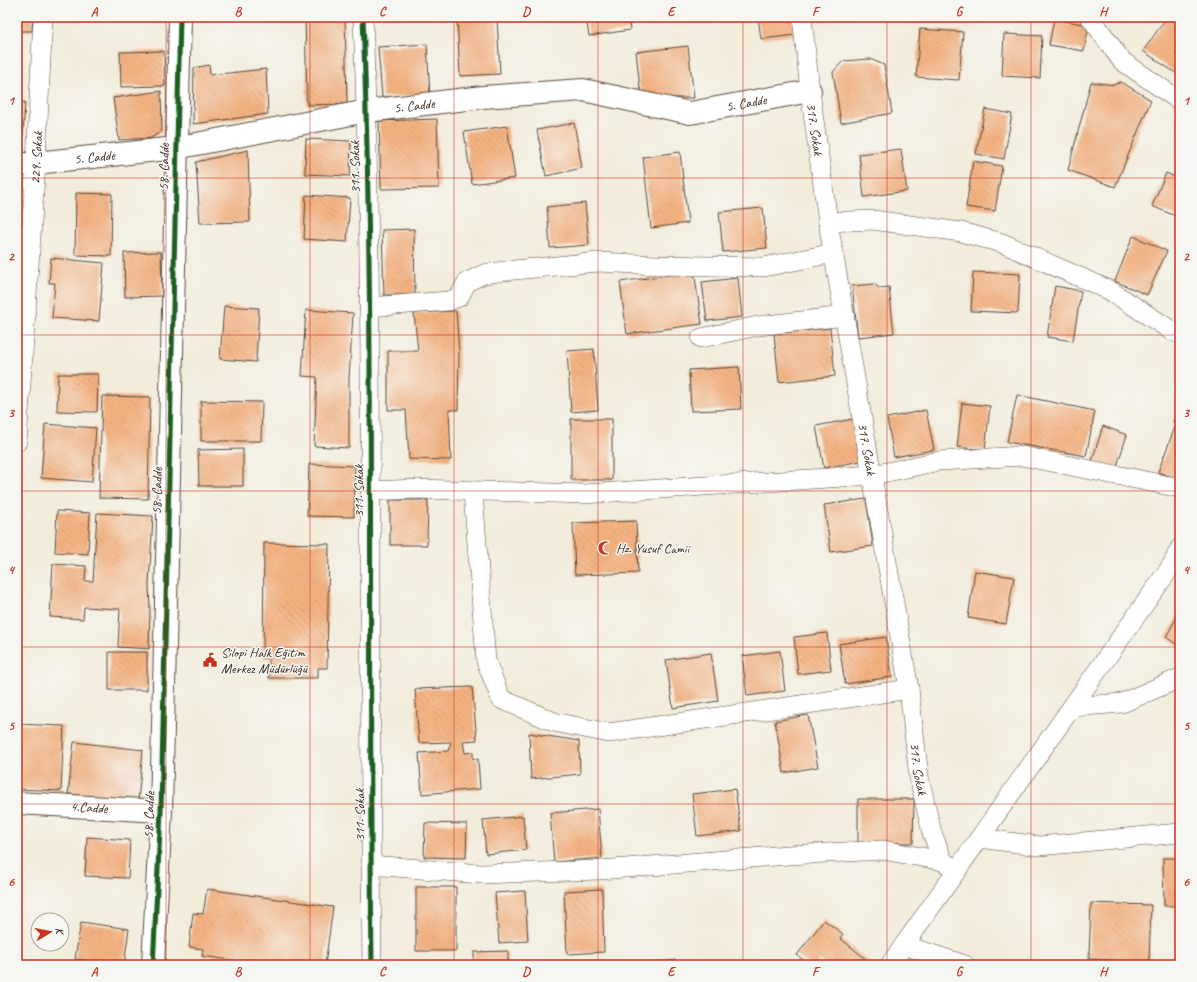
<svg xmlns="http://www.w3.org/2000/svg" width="1197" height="982" font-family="Caveat,sans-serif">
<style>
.building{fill:url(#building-back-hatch)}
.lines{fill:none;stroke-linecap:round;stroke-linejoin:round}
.minor-casing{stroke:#56473a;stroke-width:20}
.tertiary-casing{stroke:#56473a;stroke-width:24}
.minor{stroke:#fff;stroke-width:19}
.tertiary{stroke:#fff;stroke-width:22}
.cycleway-casing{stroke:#f6f6f2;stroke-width:8}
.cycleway{stroke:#1b5e20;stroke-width:5}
.grid{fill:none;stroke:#c8321e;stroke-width:1;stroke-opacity:0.55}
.labels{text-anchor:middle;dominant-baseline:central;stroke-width:3;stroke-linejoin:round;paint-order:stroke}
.street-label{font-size:14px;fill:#3b2a1e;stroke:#f6f6f2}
.poi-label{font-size:14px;fill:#3b2a1e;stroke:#f6f6f2;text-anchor:start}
.neatline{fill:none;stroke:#c8321e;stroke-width:1.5}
.grid-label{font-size:13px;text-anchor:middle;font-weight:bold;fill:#c8321e}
</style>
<defs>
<pattern id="building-back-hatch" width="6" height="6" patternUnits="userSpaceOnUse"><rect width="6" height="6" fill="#f4b382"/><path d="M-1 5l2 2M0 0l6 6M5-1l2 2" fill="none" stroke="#d29a70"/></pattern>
</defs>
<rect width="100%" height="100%" fill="#f6f6f2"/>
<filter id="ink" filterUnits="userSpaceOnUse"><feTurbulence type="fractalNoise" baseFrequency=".025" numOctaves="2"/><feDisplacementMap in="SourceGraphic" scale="8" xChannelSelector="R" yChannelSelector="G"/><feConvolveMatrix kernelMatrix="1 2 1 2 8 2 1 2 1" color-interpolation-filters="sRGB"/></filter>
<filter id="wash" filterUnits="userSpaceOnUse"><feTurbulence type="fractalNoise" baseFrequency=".012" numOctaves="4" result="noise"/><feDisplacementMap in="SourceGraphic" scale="16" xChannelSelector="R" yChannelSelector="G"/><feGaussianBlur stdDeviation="0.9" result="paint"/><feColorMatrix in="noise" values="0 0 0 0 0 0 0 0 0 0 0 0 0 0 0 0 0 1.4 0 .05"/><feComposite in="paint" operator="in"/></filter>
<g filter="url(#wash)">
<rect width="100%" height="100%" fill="#f2ecdb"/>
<g id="blocks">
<path class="building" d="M17 17H33L32 31H17Z
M305 17H345L347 104 307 105Z
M457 17H497L500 74 460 76Z
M586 17H628L630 30 589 36Z
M644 17H662V18L645 21Z
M758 17H793L795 35 761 39Z
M1167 17 1180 21V76L1143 51Z
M1054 19 1089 25 1084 51 1049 45Z
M920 29 963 32 959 80 916 77Z
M1004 34 1042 36 1040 78 1002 76Z
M427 44 430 95 382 97 378 47Z
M688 46 694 98H662L645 96 640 88 636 52Z
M164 51 165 86 121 87 120 52Z
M870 59 884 65 892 113 841 123 833 72 843 61Z
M209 65 210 75 266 69 268 114 193 124 194 68Z
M1091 82 1114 85 1121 82 1151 100 1115 187 1068 170Z
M161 91 162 131 151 138 119 140 113 98Z
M25 102 22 152 17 153V103Z
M985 109 1012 114 1004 159 976 154Z
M437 119 439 188 381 189 379 121Z
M574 123 582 168 546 176 537 130Z
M507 126 515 178 472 184 464 132Z
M306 139 351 141 350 176 305 174Z
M901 149 907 191 864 197 859 154Z
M248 150 250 222 200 223 196 162Z
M680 152 688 223 651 228 643 157Z
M973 161 1002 166 995 211 966 207Z
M1166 173 1180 179V218L1152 206Z
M76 193 112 194 111 256 75 255Z
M306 195 350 198 347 242 304 239Z
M17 196H20L18 229H17Z
M585 203 589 245 550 248 547 207Z
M763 208 767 248 723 252 719 212Z
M414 229 415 295H384L382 230Z
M1133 236 1167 251 1147 295 1115 281Z
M161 252 162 296 125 297 124 253Z
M51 258 104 263 99 321 52 318 55 283H49Z
M694 271 702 324 627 334 620 282Z
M973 272 1020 274 1018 313 971 311Z
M738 278 742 317 707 321 702 282Z
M874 284 879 288 889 287 894 333 858 337 852 286Z
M1055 286 1081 291 1073 341 1047 337Z
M224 306 259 308 256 362 220 359Z
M306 310 353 313 349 379V448L314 446 317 377 302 376Z
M456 311 459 352 458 410H449L451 460 409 459 406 410H388V351H418L414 313Z
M830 328 835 376 779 382 774 334Z
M594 349 598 410 571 412 567 351Z
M739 367 741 409 691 411 689 370Z
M58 374H98L97 412 57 411Z
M1017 395 1095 411 1086 456 1007 442Z
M102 396 150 397 148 499 99 498Z
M201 401 262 402 261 441H201Z
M962 403 990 406 985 450 957 447Z
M1180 406V425L1173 422Z
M926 410 934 450 894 457 887 418Z
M571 419H612V480H571Z
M853 419 861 461 824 468 816 426Z
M45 424 96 428 92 482 41 478Z
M1103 426 1127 435 1116 469 1092 461Z
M1175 427 1180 429V480L1158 472Z
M243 449V486H199L198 450Z
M309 464 355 466 354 517 307 516Z
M866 499 873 546 831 552 824 505Z
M390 500H428L427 545H390Z
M57 511 90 513 88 554 55 552Z
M97 513 153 516 149 584 150 610 149 649 118 647 120 609 84 607 83 619 50 617 53 564 86 566 85 581H93Z
M636 521 638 573 575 575 573 523Z
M264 543 329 544 327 668H318V678H269V658H263Z
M975 571 1014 577 1006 624 968 618Z
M1180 611V647L1166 637Z
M827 633 831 670 798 674 794 637Z
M886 637 892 677 845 684 839 644Z
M780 651 785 691 747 696 742 656Z
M109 652H147V690H109Z
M711 653 718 701 673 708 666 660Z
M472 687 477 740 463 741 465 753 473 752V759H478L480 789 422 794 419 753 448 751 451 742 419 743 415 689Z
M808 715 818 767 784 773 775 721Z
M17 724 64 726 61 791 17 789Z
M529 733 579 741 580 774 531 779Z
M74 742 143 750 138 801 68 794Z
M735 789 741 831 697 836 692 794Z
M858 799H914L913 843H858Z
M598 809 602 858 554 862 550 813Z
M523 816 526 850 486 854 483 820Z
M425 823 467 824 466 858 424 857Z
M87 837 130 840 128 878 85 876Z
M1163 858H1180V906H1164Z
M416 887H456V951H416Z
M207 889 333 907 325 965H267L202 956 203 949 189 947 193 913 203 914Z
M602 889 604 952 567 954 564 891Z
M525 891 528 941 499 943 495 893Z
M1091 903 1151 905 1149 962 1089 959Z
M824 920 843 934 840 938 872 964 871 965H825L820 960 816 965H810L797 955Z
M81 922 129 929 124 965 75 959Z
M508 951V965H474V952Z
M676 960 677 965H643V964Z"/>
</g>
</g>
<g filter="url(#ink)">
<use href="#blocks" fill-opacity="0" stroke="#56473a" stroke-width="1"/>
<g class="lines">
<defs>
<g id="minor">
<path d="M363 17C375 333 368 649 372 965"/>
<path id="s1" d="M802 17 810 91 828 222 909 689 919 777 932 833 943 861 957 871"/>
<path d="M1090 17 1122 61 1180 101"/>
<path d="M828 222 873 220 961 232 1002 243 1109 290 1172 331 1180 334"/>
<path d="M369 307 449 301 459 297 467 282 484 274 504 271 598 262 657 265 764 267 834 253"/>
<path d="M701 338 758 326 845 316"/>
<path id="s2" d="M17 442 36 162 43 17"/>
<path d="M370 491 417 489 584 494 873 475 939 461 1022 456 1180 488"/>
<path d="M473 492 486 661 501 699 554 722 609 733 909 689"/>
<path d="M1072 707 1122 703 1180 678"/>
<path d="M980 838 1039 846 1180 833"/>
<path d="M371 865 481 874 600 870 788 855 883 850 943 861"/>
<path d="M904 945 965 965"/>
<path d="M890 965 1172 565 1180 548"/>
</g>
<g id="tertiary">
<path id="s3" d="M17 165 176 148 367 111 483 97 583 90 690 113 810 91"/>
<path id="s4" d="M17 803 161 811"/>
<path d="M153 965 161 811 180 17"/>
</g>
</defs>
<use href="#minor" class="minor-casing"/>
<use href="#tertiary" class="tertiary-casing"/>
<use href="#minor" class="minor"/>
<use href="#tertiary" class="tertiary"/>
<defs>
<path id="cycleway" d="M363 17C375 333 368 649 372 965
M153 965 161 811 180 17"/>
</defs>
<use href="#cycleway" class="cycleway-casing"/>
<use href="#cycleway" class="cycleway"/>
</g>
</g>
<path class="grid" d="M166 17V965M310 17V965M454 17V965M598 17V965M743 17V965M887 17V965M1031 17V965M17 178H1180M17 335H1180M17 491H1180M17 647H1180M17 804H1180"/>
<defs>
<symbol id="mosque-bare" viewBox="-9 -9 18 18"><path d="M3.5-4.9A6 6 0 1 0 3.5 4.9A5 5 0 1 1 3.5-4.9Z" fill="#c8321e" stroke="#f6f6f2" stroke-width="2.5" paint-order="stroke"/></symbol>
<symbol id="civic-bare" viewBox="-9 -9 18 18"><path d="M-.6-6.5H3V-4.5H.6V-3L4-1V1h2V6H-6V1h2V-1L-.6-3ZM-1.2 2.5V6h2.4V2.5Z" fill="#c8321e" stroke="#f6f6f2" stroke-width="2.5" paint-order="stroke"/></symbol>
</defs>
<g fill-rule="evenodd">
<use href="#mosque-bare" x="595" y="538" width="20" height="20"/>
<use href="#civic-bare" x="200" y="650" width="20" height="20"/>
</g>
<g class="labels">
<g class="street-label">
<text stroke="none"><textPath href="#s3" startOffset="738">5. Cadde</textPath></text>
<text stroke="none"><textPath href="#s3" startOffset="402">5. Cadde</textPath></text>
<text stroke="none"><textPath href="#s1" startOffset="113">317. Sokak</textPath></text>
<text stroke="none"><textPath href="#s3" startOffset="78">5. Cadde</textPath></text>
<text stroke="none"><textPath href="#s2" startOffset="285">229. Sokak</textPath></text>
<text transform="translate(164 167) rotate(-89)">58. Cadde</text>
<text transform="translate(355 167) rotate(-91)">311. Sokak</text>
<text stroke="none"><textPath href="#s1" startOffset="437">317. Sokak</textPath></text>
<text transform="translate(157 491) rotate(-89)">58. Cadde</text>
<text transform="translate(358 491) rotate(-90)">311. Sokak</text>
<text stroke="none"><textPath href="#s1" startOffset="761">317. Sokak</textPath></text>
<text stroke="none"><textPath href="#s4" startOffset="72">4.Cadde</textPath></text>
<text transform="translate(149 815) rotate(-88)">58. Cadde</text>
<text transform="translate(359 815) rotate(-90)">311. Sokak</text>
</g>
<g class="poi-label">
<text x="616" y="548">Hz. Yusuf Camii</text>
<text x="221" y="652">Silopi Halk Eğitim<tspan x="221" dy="16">Merkez Müdürlüğü</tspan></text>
</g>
</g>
<rect width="1197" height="982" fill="none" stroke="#f6f6f2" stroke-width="44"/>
<g transform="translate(50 932) rotate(80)"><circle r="19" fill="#f6f6f2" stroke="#aba49d"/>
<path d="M0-3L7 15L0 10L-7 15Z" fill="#c8321e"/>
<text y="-6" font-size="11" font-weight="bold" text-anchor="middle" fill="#3b2a1e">K</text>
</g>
<rect x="22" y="22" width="1153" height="938" class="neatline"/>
<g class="grid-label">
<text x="94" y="16">A</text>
<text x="238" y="16">B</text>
<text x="382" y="16">C</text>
<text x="526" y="16">D</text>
<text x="671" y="16">E</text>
<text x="815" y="16">F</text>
<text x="959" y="16">G</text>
<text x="1103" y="16">H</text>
<text x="11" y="105">1</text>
<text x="1186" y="105">1</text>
<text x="11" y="261">2</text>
<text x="1186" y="261">2</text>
<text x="11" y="417">3</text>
<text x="1186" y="417">3</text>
<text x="11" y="574">4</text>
<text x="1186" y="574">4</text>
<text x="11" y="730">5</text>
<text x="1186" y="730">5</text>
<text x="11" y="886">6</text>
<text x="1186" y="886">6</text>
<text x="94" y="976">A</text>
<text x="238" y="976">B</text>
<text x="382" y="976">C</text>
<text x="526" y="976">D</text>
<text x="671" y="976">E</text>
<text x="815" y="976">F</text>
<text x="959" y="976">G</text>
<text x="1103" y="976">H</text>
</g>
</svg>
